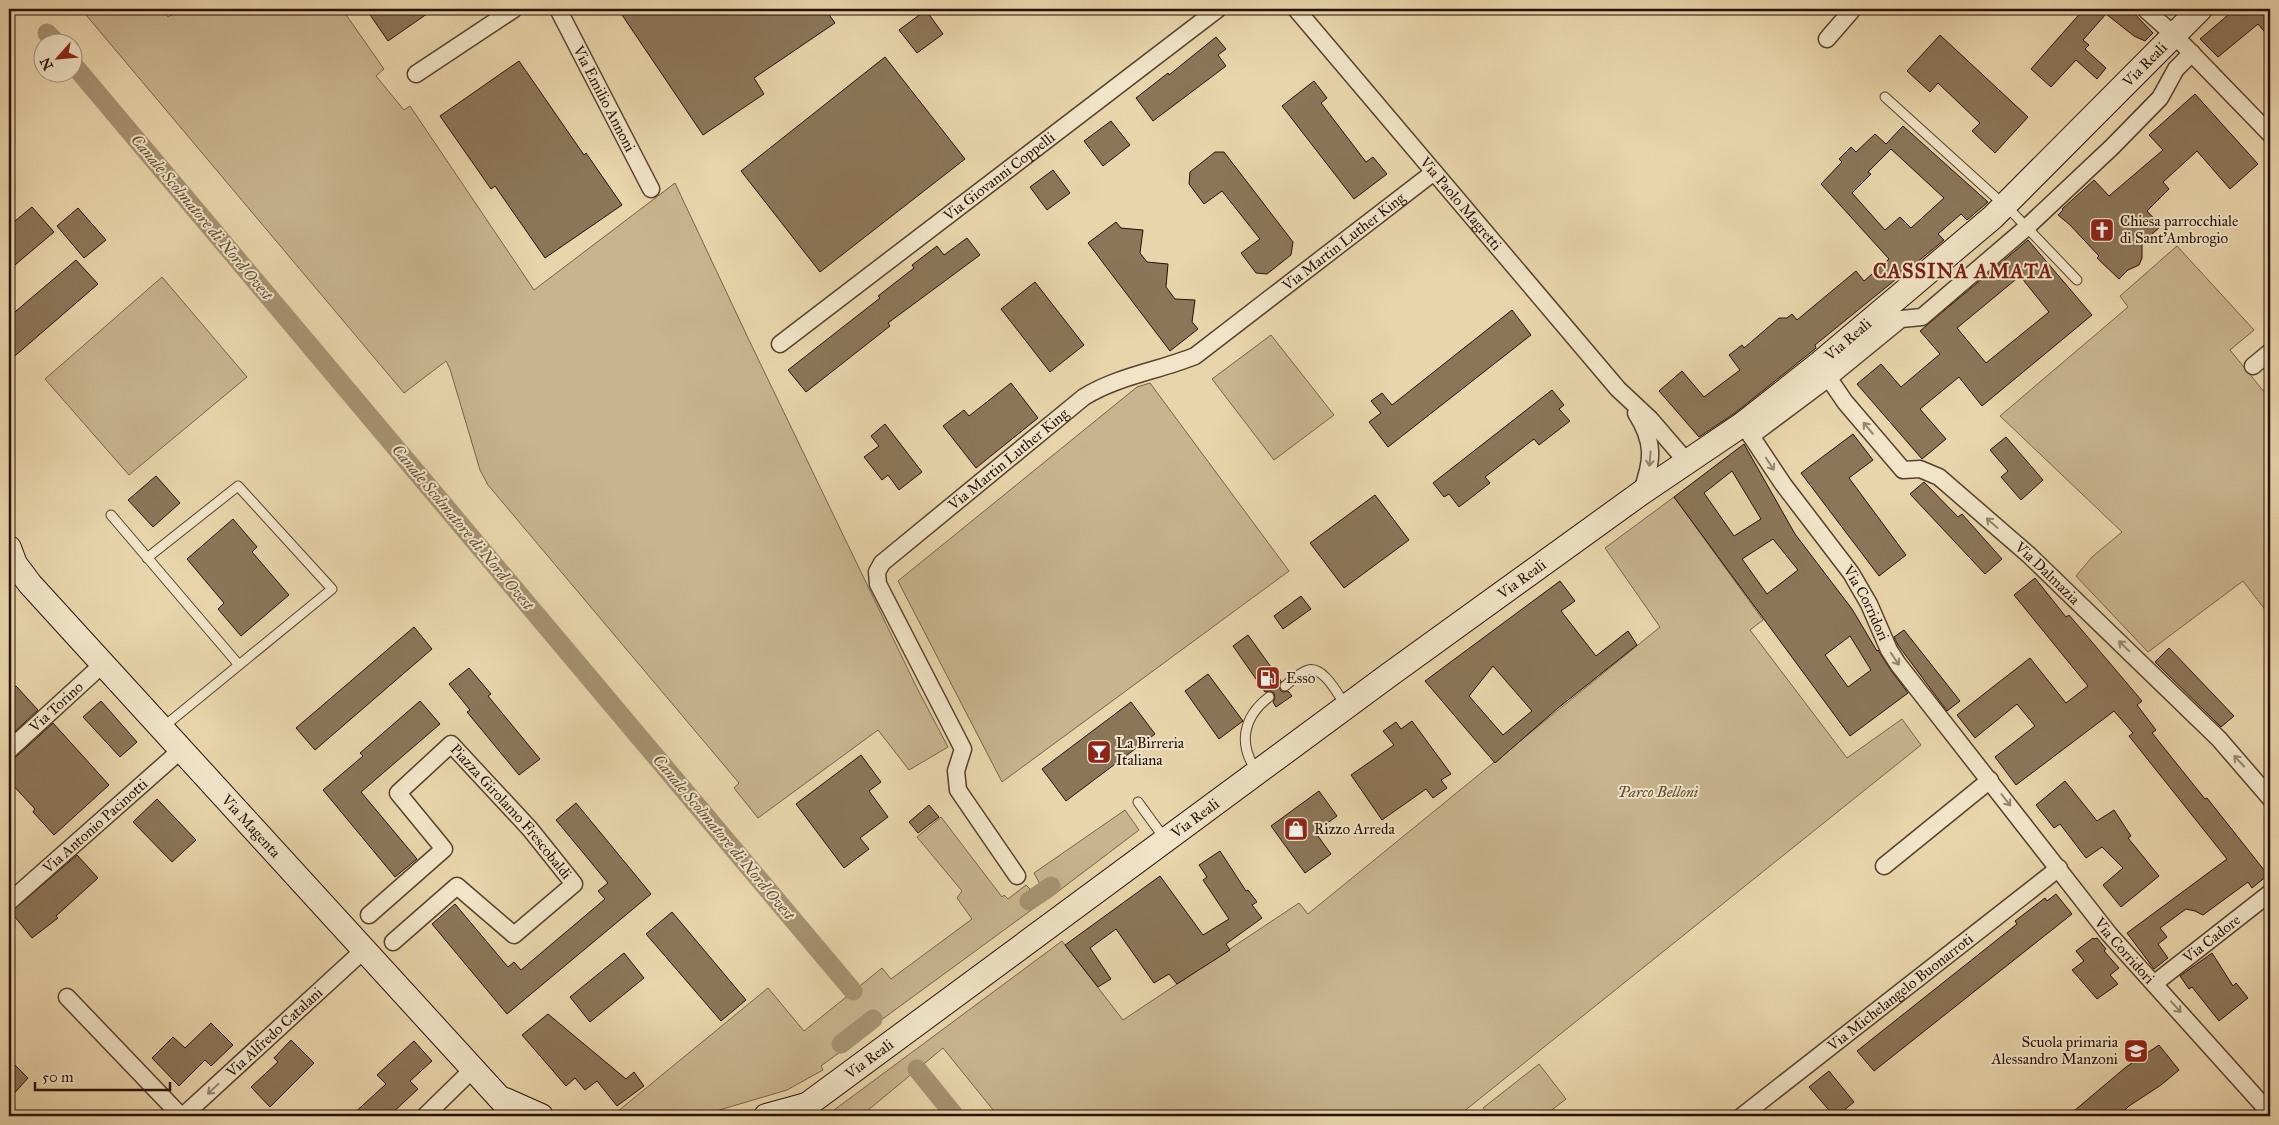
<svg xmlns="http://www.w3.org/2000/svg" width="2279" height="1125" font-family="'IM FELL Great Primer',serif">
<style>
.green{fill:#c8b48e;stroke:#786248}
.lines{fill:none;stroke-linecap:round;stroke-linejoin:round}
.stream{stroke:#745e45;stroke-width:5.5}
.canal{stroke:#a79272;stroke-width:19}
.building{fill:#8c765a;stroke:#281002;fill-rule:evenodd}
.lane-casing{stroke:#58412c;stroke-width:11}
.street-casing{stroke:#58412c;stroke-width:19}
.secondary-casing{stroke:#281002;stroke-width:26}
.lane{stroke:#f1e4c8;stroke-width:9}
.street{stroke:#f1e4c8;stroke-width:16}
.secondary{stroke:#f1e4c8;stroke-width:24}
.oneway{stroke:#97856f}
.labels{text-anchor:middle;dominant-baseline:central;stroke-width:4;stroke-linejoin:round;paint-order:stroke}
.street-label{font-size:15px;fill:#281002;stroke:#f1e4c8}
.poi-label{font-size:15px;fill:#281002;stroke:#f1e4c8;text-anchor:start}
.park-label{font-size:15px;font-style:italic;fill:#604933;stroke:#f1e4c8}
.water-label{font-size:16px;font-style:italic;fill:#614a34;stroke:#f1e4c8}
.district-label{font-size:20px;font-weight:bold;letter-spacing:1px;fill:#7a1f14;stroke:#f1e4c8}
</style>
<rect width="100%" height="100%" fill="#e9d5ab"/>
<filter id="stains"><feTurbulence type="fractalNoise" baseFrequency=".004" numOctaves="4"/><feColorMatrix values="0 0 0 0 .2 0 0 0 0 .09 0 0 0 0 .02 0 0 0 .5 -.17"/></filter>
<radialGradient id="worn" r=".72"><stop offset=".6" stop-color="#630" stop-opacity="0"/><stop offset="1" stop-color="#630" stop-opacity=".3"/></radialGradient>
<path class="green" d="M81 9H162L168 17 181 9H342L384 69 376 76 404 110 410 106 534 290 675 183 748 338 917 688 948 747 909 770 878 730 758 818 734 788 739 783 488 485 480 470 450 369 446 361 404 393Z
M2177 246 2254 330 2230 350 2270 399V616L2243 581 2148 652 2076 576 2092 557 2122 532 2000 416 2128 307 2120 296Z
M162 277 247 377 129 475 45 379Z
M1271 335 1334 415 1274 460 1212 379Z
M1150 383 1289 571 1002 782 898 581 1137 387Z
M1674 497 1763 620 1750 630 1847 758 1902 719 1921 745 1458 1116H998L943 1048 861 1116H826L1062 941 1123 1020 1299 903 1308 914 1660 627 1605 548Z
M1125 810 1139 830 1048 899 1045 895 1050 891 1051 886 1047 884 1041 886 1034 873Z
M941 817 1002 897 1004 895 1008 899 1026 885 1033 892 1028 895 1029 901 1034 903 1038 900 1041 903 877 1023 870 1015 837 1040 844 1049 821 1066 823 1070 787 1090 699 1116H612L768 988 804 1031 882 968 891 979 972 919 957 898 962 891 917 837Z
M1539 1064 1566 1099 1544 1116H1490L1483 1108Z"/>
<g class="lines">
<path class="stream" d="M846 1034 849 1038"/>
<path class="canal" d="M47 33 56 42
M72 63 853 991
M1029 901 1051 886
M841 1044 873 1019
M917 1069 955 1116"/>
</g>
<path class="building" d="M366 9H434L388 41Z
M618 9H825L835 23 754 78 764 94 703 135Z
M2084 9H2130L2153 33 2145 41 2134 36 2106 14 2083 40 2089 45 2085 49 2106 68 2097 79 2076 60 2051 87 2031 69Z
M2235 9H2270V38L2258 24 2218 57 2200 39Z
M926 10 943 34 917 53 899 30Z
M1940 35 2028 117 1995 153 1972 131 1980 123 1938 83 1930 92 1907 71Z
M1216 37 1226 49 1218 55 1226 66 1153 121 1136 98 1168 73 1169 75Z
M885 57 965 159 820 272 741 171Z
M519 61 584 155 586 153 622 205 545 258 495 186 491 189 440 116Z
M1314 81 1327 98 1321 103 1366 162 1373 157 1387 174 1354 199 1282 106Z
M2195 94 2258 164 2230 189 2197 151 2163 182 2169 189 2147 211 2161 226 2142 243V258L2139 265 2128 270 2119 279 2097 258 2099 256 2070 225 2058 215 2063 210 2062 209 2094 180 2109 196 2163 150 2149 135Z
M1111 121 1130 145 1103 166 1084 141Z
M1903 126 1988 202 1967 220 1961 214 1938 234 1944 240 1932 250 1815 345 1816 348 1810 353 1735 413 1699 437 1659 391 1682 371 1704 397 1740 370 1729 355 1742 345 1744 348 1779 318H1787L1792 314 1797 320 1856 271 1864 281 1889 259 1821 184 1842 162 1839 159 1851 147 1856 152 1875 134 1886 144ZM1891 149 1944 198 1911 228 1900 217 1885 230 1852 193 1871 174 1868 172Z
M1215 152H1224L1293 242 1291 255 1267 274 1256 273 1241 253 1260 239 1222 191 1204 204 1189 184 1190 172Z
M1053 170 1070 193 1047 210 1030 187Z
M32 207 54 232 9 270V226Z
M78 208 106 240 84 258 57 226Z
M1116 222 1121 228 1143 230 1140 253 1147 262 1168 264 1166 287 1175 299 1195 300 1192 322 1198 329 1170 351 1088 243Z
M967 238 980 255 888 323 890 326 806 392 788 370 880 298 878 296 914 268 912 265 937 246 944 255Z
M2028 240 2092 315 1982 406 1959 377 1920 409 1946 439 1922 459 1857 384 1881 364 1901 387 1940 354 1920 331ZM2020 276 2049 312 1986 363 1957 328Z
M76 260 98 284 9 361V317Z
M1035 282 1084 345 1050 372 1001 309Z
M1512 310 1531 335 1388 447 1369 422 1381 413 1371 401 1382 393 1392 405Z
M1011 383 1038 418 976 468 943 426 964 410 969 416Z
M1552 390 1564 405 1559 409 1570 421 1539 445 1534 439 1485 477 1490 483 1459 507 1449 494 1444 497 1433 483Z
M885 424 922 472 899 490 888 475 882 480 864 457 879 446 871 436Z
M1853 434 1873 460 1849 478 1906 555 1879 576 1801 473Z
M2006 437 2043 480 2021 500 2001 477 2008 471 1990 450Z
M1744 444 1795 534 1852 609 1877 651 1878 650 1890 669 1908 693 1850 736 1674 497ZM1732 471 1761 519 1734 536 1704 493ZM1773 539 1798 570 1767 594 1742 559ZM1850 636 1871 670 1848 687 1825 655Z
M156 476 180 503 153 527 128 500Z
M1924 482 1958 517 1962 514 2002 559 1985 574 1910 494Z
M1375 495 1409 540 1344 588 1310 543Z
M233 519 257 547 252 552 289 595 241 636 218 609 224 603 187 559Z
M2035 578 2066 617 2069 615 2142 701 2137 705 2156 730 2152 733 2205 799 2207 798 2268 875 2252 888 2248 882 2203 915 2195 911 2186 909 2160 928 2167 937 2158 944 2168 958 2154 969 2127 933 2227 859 2129 736 2133 733 2114 711 2016 785 1995 757 2035 726 2017 704 1975 738 1957 715 2030 658 2066 703 2088 686 2014 595Z
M1560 581 1575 601 1561 611 1596 656 1628 631 1637 645 1558 708 1495 763 1425 681ZM1493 666 1532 711 1503 735 1469 696Z
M1301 596 1311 609 1283 629 1274 616Z
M414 627 432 649 315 750 296 728Z
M1904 630 1960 701 1947 711 1898 645 1894 637Z
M1248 635 1281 681 1280 690 1283 692 1288 691 1292 696 1276 707 1273 702 1275 698 1274 693 1270 691 1265 692 1233 646Z
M2169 648 2234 716 2221 727 2155 662Z
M469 668 491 694 488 696 540 759 519 775 467 712 470 710 449 684Z
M1208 674 1243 721 1219 739 1185 691Z
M16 686 38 710 9 737V693Z
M101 701 137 742 120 757 83 717Z
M420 701 440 724 361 792 417 859 395 877 323 790 363 756 360 753Z
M1131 702 1155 734 1066 801 1042 769Z
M1412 721 1451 774 1441 780 1447 788 1433 798 1426 789 1382 820 1351 775 1394 745 1383 731 1396 722 1401 729Z
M53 723 109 785 54 835 33 812 35 809 9 781V760L16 757Z
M861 755 881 782 869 791 888 817 860 838 869 849 844 868 796 804Z
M2065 781 2097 821 2114 810 2131 836 2128 838 2159 876 2121 907 2103 885 2123 868 2102 847 2086 858 2060 824 2054 828 2036 805Z
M1319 791 1337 816 1315 832 1331 854 1305 873 1271 826Z
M157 799 196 840 172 862 133 822Z
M576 803 651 894 507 1014 432 924 455 904 508 967 514 962 521 970 605 899 598 891 608 883 556 820Z
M929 805 939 817 918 833 909 822Z
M1220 851 1246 891 1248 890 1257 902 1252 905 1262 918 1226 944 1230 950 1177 984 1169 974 1154 983 1116 929 1090 948 1111 979 1098 987 1065 945 1160 876 1203 935 1229 919 1203 880 1207 877 1199 865Z
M77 855 98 878 56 916 58 918 32 938 11 912Z
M2056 894 2072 914 1874 1071 1857 1051 2017 924 2015 921 2045 898 2047 901Z
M672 912 746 1000 721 1021 646 934Z
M2093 938 2094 939 2097 938 2106 949 2104 951 2119 968 2110 975 2118 984 2097 999 2072 970 2084 961 2076 951Z
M624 953 644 978 590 1022 570 997Z
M2212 953 2233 986 2236 983 2248 998 2219 1021 2192 987 2189 989 2180 976Z
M548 1014 626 1079 634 1072 644 1086 617 1106 597 1081 585 1090 575 1078 566 1086 522 1035Z
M211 1023 233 1045 211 1066 205 1060 179 1086 152 1058 173 1037 185 1048Z
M291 1040 314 1063 270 1107 251 1087 278 1062 274 1058Z
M414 1041 432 1061 410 1081 418 1089 389 1116H351L386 1084 377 1075Z
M2159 1045 2179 1070 2161 1085 2129 1106 2119 1116H2068L2126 1067Z
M9 1059 28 1078 9 1099Z
M1829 1071 1854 1102 1837 1116H1834L1809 1087Z"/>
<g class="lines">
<defs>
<path id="lane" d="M1885 97 2013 213 2077 280
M111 515 239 665
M147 558 238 486 332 589 162 728
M1285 686C1291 681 1299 673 1308 670 1324 666 1338 695 1346 706
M1256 770C1238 744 1243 717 1269 697
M1138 802 1165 839"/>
<g id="street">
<path id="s1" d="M558 9 651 189"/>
<path id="s2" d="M1296 9 1618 389 1650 419 1687 462"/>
<path d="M2145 9 2173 34 2270 134"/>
<path d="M1827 39 1853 9"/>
<path d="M416 74 514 9"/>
<path id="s3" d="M780 344 1218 9"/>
<path id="s4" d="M1819 364 1845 402 1903 470 1920 469 1939 477 2029 555 2219 739 2270 798"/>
<path d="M2253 366 2270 352"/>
<path d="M1636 413C1655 443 1653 461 1641 493"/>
<path id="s5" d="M1743 424 1783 484 1851 573 1869 604 1889 650 1898 664 2109 934 2270 1113"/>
<path d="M1751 436 1830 377 1901 319 1922 317 2027 227 2112 147 2160 98 2176 69 2192 53"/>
<path id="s6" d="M9 750 103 664"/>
<path d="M1884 866 1990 780"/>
<path id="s7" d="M1017 876 958 790 956 771 963 749 878 584 877 572 882 563 1084 397C1118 376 1158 371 1195 356L1434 172"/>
<path id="s8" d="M9 902 181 750"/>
<path id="s9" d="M369 915 444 849 398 793 451 744 530 829 574 884 514 935 457 886 393 942"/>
<path id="s10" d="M2155 983 2270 893"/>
<path d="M67 997 181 1116"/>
<path id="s11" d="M183 1116 365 949"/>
<path d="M425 1116 473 1069"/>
<path id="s12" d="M1742 1116 2059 868"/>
</g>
<g id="secondary">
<path id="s13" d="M9 548 15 564 30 584 103 664 516 1116"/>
<path d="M505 1100 541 1116"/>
<path d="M766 1116 806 1105"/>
<path id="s14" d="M792 1116 1389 675 1641 493 1743 424 1819 364 1993 217 2200 9"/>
</g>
</defs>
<use href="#lane" class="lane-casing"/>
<use href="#street" class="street-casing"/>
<use href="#secondary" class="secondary-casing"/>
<use href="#lane" class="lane"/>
<use href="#street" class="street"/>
<use href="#secondary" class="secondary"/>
</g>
<defs><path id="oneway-shaft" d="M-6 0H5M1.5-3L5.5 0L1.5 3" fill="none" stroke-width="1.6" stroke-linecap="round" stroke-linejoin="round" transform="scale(1.25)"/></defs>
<g class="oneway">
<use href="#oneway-shaft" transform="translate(1868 428) rotate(-130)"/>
<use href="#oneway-shaft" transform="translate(1650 459) rotate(95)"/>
<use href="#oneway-shaft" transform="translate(1770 464) rotate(57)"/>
<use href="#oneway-shaft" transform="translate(1992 523) rotate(-139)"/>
<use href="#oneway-shaft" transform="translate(2124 646) rotate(-136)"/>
<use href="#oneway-shaft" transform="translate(1895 659) rotate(56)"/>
<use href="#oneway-shaft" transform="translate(2239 761) rotate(-133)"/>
<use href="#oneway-shaft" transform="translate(2006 800) rotate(52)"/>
<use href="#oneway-shaft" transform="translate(2176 1007) rotate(48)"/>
<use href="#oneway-shaft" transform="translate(213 1089) rotate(137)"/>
</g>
<defs>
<symbol id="church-square" viewBox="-11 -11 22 22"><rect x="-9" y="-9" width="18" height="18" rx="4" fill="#8f2418" stroke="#f1e4c8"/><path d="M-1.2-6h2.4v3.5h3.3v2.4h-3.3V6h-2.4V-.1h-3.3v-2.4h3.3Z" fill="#fff"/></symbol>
<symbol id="fuel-square" viewBox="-11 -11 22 22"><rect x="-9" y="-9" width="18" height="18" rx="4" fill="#8f2418" stroke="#f1e4c8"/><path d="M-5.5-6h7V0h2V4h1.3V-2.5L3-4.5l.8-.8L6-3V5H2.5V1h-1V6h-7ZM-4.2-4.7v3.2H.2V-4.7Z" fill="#fff"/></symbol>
<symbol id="bar-square" viewBox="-11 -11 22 22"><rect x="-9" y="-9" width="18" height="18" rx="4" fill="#8f2418" stroke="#f1e4c8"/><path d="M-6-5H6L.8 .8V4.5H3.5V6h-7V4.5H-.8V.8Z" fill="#fff"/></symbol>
<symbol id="shop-square" viewBox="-11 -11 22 22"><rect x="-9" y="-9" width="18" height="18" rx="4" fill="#8f2418" stroke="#f1e4c8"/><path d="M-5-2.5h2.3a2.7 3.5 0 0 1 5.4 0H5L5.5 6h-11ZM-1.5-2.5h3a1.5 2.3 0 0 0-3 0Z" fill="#fff"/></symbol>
<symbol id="school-square" viewBox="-11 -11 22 22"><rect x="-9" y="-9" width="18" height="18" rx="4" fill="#8f2418" stroke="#f1e4c8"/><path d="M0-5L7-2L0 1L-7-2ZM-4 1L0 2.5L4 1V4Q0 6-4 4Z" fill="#fff"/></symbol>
</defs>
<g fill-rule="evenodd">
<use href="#church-square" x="2088" y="216" width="28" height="28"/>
<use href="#fuel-square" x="1254" y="664" width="28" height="28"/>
<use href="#bar-square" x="1085" y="738" width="28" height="28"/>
<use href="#shop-square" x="1282" y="815" width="28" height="28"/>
<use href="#school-square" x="2122" y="1037" width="28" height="28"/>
</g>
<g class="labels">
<g class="street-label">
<text stroke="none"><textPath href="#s14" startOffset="1716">Via Reali</textPath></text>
<text stroke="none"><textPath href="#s1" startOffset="101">Via Emilio Annoni</textPath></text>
<text stroke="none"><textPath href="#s3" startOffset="276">Via Giovanni Coppelli</textPath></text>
<text stroke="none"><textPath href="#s2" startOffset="255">Via Paolo Magretti</textPath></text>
<text stroke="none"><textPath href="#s7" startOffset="922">Via Martin Luther King</textPath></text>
<text stroke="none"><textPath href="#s14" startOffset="1311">Via Reali</textPath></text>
<text stroke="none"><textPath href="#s7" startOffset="518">Via Martin Luther King</textPath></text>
<text stroke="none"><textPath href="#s4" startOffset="318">Via Dalmazia</textPath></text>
<text stroke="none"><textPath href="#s14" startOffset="906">Via Reali</textPath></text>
<text stroke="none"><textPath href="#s5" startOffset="218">Via Corridori</textPath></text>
<text stroke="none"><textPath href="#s6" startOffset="64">Via Torino</textPath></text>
<text stroke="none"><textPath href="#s9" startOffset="335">Piazza Girolamo Frescobaldi</textPath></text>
<text stroke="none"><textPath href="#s14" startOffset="501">Via Reali</textPath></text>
<text stroke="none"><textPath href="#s8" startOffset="115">Via Antonio Pacinotti</textPath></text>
<text stroke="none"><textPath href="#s13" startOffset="370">Via Magenta</textPath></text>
<text stroke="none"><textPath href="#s10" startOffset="72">Via Cadore</textPath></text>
<text stroke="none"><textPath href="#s5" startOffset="652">Via Corridori</textPath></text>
<text stroke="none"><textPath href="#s12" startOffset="201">Via Michelangelo Buonarroti</textPath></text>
<text stroke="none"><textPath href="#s11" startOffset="124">Via Alfredo Catalani</textPath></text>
<text stroke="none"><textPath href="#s14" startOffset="96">Via Reali</textPath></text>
</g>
<g class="poi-label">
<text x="2120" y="221">Chiesa parrocchiale<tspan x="2120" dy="17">di Sant'Ambrogio</tspan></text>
<text x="1286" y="678">Esso</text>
<text x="1116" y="743">La Birreria<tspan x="1116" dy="17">Italiana</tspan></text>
<text x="1314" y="829">Rizzo Arreda</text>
<text x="2118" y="1042" text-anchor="end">Scuola primaria<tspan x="2118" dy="17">Alessandro Manzoni</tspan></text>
</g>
<g class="park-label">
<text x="1658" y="792">Parco Belloni</text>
</g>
<g class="water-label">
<text transform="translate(202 217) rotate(50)">Canale Scolmatore di Nord Ovest</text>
<text transform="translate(463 527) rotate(50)">Canale Scolmatore di Nord Ovest</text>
<text transform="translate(724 837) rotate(50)">Canale Scolmatore di Nord Ovest</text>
</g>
<g class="district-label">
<text x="1963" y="271">CASSINA AMATA</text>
</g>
</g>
<rect width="2279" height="1125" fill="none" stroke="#e9d5ab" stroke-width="30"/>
<rect x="10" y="10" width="2259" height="1105" fill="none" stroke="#281002" stroke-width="2.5"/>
<rect x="15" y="15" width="2249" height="1095" fill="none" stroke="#281002"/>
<g transform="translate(58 58) rotate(243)"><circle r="24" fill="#f1e4c8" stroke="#a18f79"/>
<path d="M0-4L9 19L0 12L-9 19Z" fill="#8f2418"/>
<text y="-8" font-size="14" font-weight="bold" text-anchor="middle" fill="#281002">N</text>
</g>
<path d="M35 1082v8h135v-8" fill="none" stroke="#281002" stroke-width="2.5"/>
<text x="42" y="1082" font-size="15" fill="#281002" stroke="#f1e4c8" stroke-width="4" paint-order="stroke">50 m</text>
<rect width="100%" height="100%" filter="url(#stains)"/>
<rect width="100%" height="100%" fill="url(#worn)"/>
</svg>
